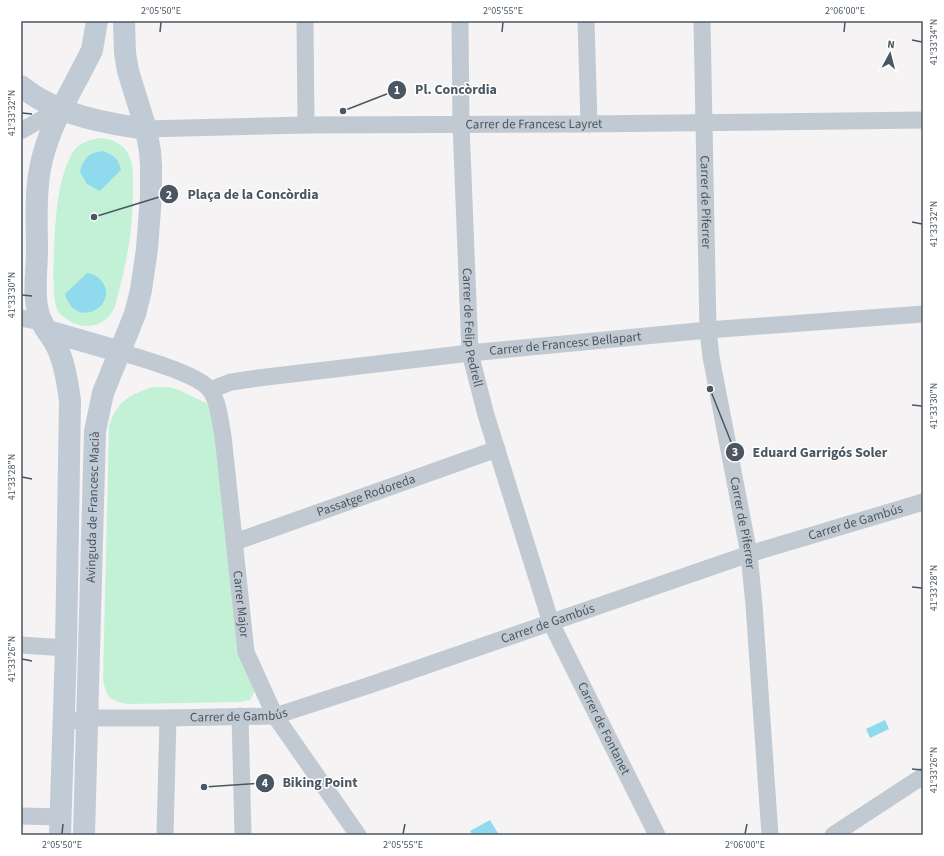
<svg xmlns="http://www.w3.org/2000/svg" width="944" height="856" font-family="'Source Sans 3',sans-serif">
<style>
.green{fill:#c3f1d5;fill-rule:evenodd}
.water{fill:#90daee}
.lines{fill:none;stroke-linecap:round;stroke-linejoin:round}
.street{stroke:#c1cad2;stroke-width:17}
.secondary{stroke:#c1cbd6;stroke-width:22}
.ticks{fill:none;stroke:#4a5661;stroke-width:1.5}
.labels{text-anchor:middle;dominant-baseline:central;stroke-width:3;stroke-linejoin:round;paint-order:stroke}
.street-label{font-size:13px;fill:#4a5661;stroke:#fff}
.leader{fill:none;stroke:#4a5661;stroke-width:1.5}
.callout-dot{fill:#4a5661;stroke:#fff;stroke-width:1.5}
.mark-label{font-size:12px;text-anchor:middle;font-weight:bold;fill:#fff}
.callout-label{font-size:14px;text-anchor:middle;font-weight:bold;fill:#4a5661;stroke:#fff;stroke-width:3;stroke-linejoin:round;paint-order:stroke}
.neatline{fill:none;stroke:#4a5661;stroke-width:1.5}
.ticks-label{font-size:10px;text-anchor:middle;fill:#4a5661}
</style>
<rect width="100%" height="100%" fill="#f5f3f3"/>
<path class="green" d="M101 138C110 139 119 142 125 149 133 159 133 172 133 185 134 227 126 268 114 309 104 327 85 331 68 320 64 317 59 314 57 309 50 294 55 218 58 200 60 185 66 160 76 148 82 142 92 139 101 138ZM65 294 106 296 104 302 99 307 68 301Z
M152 387H169L179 390 206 403 212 413 256 689 250 700 239 702 127 704C109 700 107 697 103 680L109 426C118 400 128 396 152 387Z"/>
<path class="water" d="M102 151C112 154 119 158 121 170L100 191 87 184 80 172C83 159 88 153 102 151Z
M87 273C94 274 99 277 103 283 118 307 75 330 65 294Z
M885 720 889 729 870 738 866 729Z
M490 820 499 835H473L470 831Z"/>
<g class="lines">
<g class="street">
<path d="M305 21 306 125"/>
<path id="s1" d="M460 21 461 124 470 353 486 415 551 623 657 835"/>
<path d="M586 21 589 124"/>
<path id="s2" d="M702 21 708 330 711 357 749 554 754 605 770 835"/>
<path id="s3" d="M146 129 306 125 584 124 923 120"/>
<path d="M21 131 61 108"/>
<path d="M21 318 40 322"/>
<path id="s4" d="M121 352C141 359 200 374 211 391 219 404 220 421 223 436L246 652 275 716 358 835"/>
<path id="s5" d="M210 390 231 382 258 378 470 353 708 330 923 314"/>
<path id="s6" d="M235 542 497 449"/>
<path d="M21 645 66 648"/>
<path d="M240 716 243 835"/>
<path id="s7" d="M168 718 275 716 370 685 749 554 923 502"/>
<path d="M63 723 86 718H168L165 835"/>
<path d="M21 816 61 817"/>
<path d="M833 835 923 776"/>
</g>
<g class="secondary">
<path d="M21 86C54 114 104 123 146 129"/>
<path d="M48 331 121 352"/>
<path d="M60 835 66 648 70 401C68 385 64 360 56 345 50 334 40 324 38 311 33 292 37 271 37 251 37 224 35 195 40 169 47 129 70 94 88 58L92 50 97 21"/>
<path id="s8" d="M84 835 95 431 103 393 135 314 141 290 147 249 151 196V166L150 151 146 129 128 71 125 53 124 21"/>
</g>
</g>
<path class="ticks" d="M160 32 161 22M502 32 503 22M844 32 845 22M912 40 922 42M22 113 32 114M912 222 922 224M22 295 32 296M912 405 922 406M22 477 32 479M912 587 922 588M22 659 32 661M912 769 922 770M62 834 63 824M403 834 405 824M745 834 747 824"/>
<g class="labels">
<g class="street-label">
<text stroke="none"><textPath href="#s3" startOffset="388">Carrer de Francesc Layret</textPath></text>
<text stroke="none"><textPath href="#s2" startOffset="181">Carrer de Piferrer</textPath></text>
<text stroke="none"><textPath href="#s1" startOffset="307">Carrer de Felip Pedrell</textPath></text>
<text stroke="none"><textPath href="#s5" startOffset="359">Carrer de Francesc Bellapart</textPath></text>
<text stroke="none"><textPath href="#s6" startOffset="139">Passatge Rodoreda</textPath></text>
<text stroke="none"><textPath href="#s8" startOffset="328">Avinguda de Francesc Macià</textPath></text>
<text stroke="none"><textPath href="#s7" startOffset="719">Carrer de Gambús</textPath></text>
<text stroke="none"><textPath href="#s2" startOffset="505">Carrer de Piferrer</textPath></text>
<text stroke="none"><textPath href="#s4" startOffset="315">Carrer Major</textPath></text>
<text stroke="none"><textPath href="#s7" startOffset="395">Carrer de Gambús</textPath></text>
<text stroke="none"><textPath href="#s7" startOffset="71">Carrer de Gambús</textPath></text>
<text stroke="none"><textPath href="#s1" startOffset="732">Carrer de Fontanet</textPath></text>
</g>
</g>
<path class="leader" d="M343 111L397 90M94 217L169 194M710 389L735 452M204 787L265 783"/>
<g class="callout-dot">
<circle cx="343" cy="111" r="4"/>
<circle cx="94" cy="217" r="4"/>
<circle cx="710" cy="389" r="4"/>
<circle cx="204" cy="787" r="4"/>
<circle cx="397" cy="90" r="10"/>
<circle cx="169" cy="194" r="10"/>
<circle cx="735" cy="452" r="10"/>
<circle cx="265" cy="783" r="10"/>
</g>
<g class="mark-label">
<text x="397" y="94">1</text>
<text x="169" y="199">2</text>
<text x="735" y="456">3</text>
<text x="265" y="787">4</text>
</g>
<g class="callout-label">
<text x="456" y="94">Pl. Concòrdia</text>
<text x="253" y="199">Plaça de la Concòrdia</text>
<text x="820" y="457">Eduard Garrigós Soler</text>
<text x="320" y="787">Biking Point</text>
</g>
<rect width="944" height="856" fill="none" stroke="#ffffff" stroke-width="44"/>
<g transform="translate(890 54) rotate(7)" stroke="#ffffff" stroke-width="3" paint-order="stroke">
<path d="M0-3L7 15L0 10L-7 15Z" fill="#4a5661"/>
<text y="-6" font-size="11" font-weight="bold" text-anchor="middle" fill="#4a5661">N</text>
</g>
<rect x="22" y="22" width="900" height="812" class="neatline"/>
<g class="ticks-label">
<text x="161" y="14">2°05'50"E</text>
<text x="503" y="14">2°05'55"E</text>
<text x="845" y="14">2°06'00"E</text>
<text transform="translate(933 42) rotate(-90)" y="4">41°33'34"N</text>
<text transform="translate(11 113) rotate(-90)" y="4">41°33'32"N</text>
<text transform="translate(933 224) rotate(-90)" y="4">41°33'32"N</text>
<text transform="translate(11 295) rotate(-90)" y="4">41°33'30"N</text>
<text transform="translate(933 406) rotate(-90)" y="4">41°33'30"N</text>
<text transform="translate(11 477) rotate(-90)" y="4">41°33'28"N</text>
<text transform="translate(933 588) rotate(-90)" y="4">41°33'28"N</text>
<text transform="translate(11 659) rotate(-90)" y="4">41°33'26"N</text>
<text transform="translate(933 770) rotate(-90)" y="4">41°33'26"N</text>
<text x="62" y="848">2°05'50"E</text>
<text x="403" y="848">2°05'55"E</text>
<text x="745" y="848">2°06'00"E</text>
</g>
</svg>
